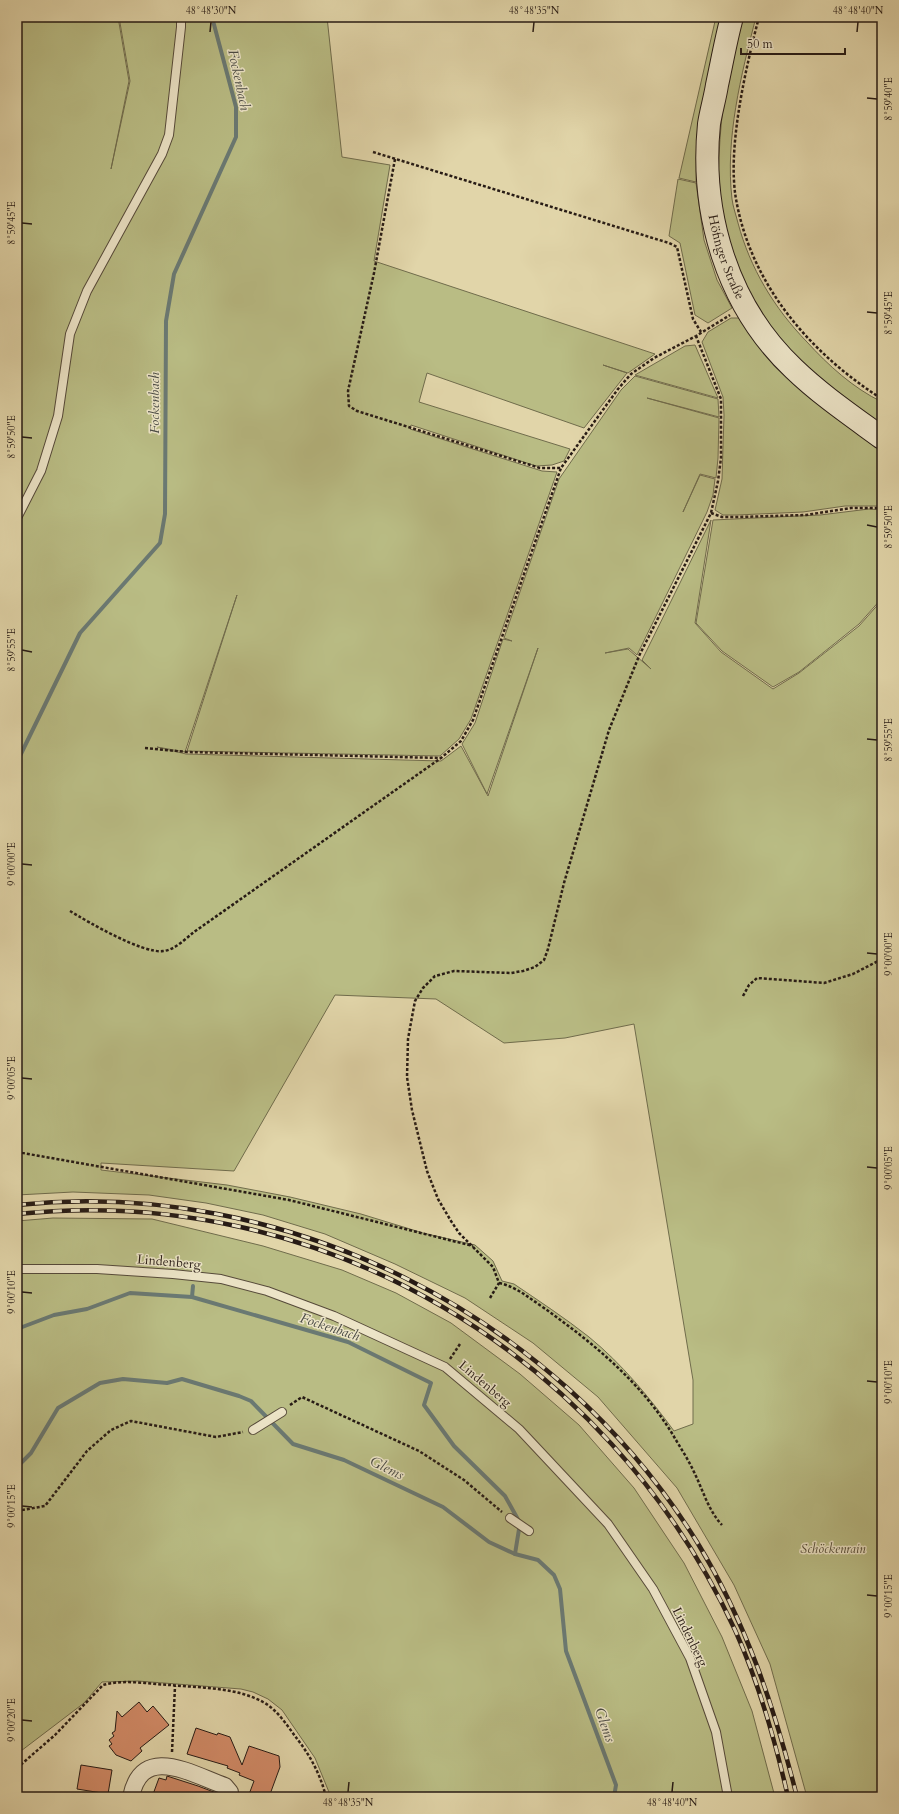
<svg xmlns="http://www.w3.org/2000/svg" width="899" height="1814" font-family="Cardo,serif">
	<style>
		.green { fill: #b9bc84; stroke: #706c4c; fill-rule: evenodd }
		.lines { fill: none; stroke-linecap: round; stroke-linejoin: round }
		.stream { stroke: #6a7973; stroke-width: 4 }
		.building { fill: #d18a67; stroke: #271b15 }
		.lane-casing { stroke: #564a3a; stroke-width: 10 }
		.street-casing { stroke: #564a3a; stroke-width: 18 }
		.secondary-casing { stroke: #271b15; stroke-width: 24 }
		.path { stroke: #271b15; stroke-width: 2.5; stroke-dasharray: 3 2; stroke-linecap: butt }
		.lane { stroke: #ece4c7; stroke-width: 8 }
		.street { stroke: #ece4c7; stroke-width: 16 }
		.secondary { stroke: #ece4c7; stroke-width: 22 }
		.rail-casing { stroke: #271b15; stroke-width: 4.5 }
		.rail { stroke: #ece4c7; stroke-width: 3; stroke-dasharray: 9; stroke-linecap: butt }
		.ticks { fill: none; stroke: #271b15; stroke-width: 1.5 }
		.labels { text-anchor: middle; dominant-baseline: central; stroke-width: 3; stroke-linejoin: round; paint-order: stroke }
		.street-label { font-size: 13px; fill: #271b15; stroke: #ece4c7 }
		.park-label { font-size: 13px; font-style: italic; fill: #534b36; stroke: #ece4c7 }
		.water-label { font-size: 14px; font-style: italic; fill: #494a44; stroke: #ece4c7 }
		.neatline { fill: none; stroke: #271b15; stroke-width: 1.5 }
		.ticks-label { font-size: 10px; text-anchor: middle; fill: #271b15 }
	</style>
	<rect width="100%" height="100%" fill="#e1d5a9"/>
	<filter id="stains"><feTurbulence type="fractalNoise" baseFrequency=".005" numOctaves="4"/><feColorMatrix values="0 0 0 0 .2 0 0 0 0 .09 0 0 0 0 .02 0 0 0 .5 -.17"/></filter>
	<radialGradient id="worn" r=".72"><stop offset=".6" stop-color="#630" stop-opacity="0"/><stop offset="1" stop-color="#630" stop-opacity=".3"/></radialGradient>
	<!-- green -->
	<g class="green">
		<path d="M17,17H118L129,81L111,169L130,81L119,17H327L342,157L390,165L374,261L655,354L628,373L603,365L627,373L584,428L427,373L419,402L570,449L564,461L552,465L536,466L411,425L410,429L542,471L557,472L471,719L459,739L440,756L187,751L237,595L185,752L157,747L186,754L441,761L461,746L488,796L538,648L487,794L462,744L475,723L503,639L512,641L504,638L559,479L621,390L635,376L718,399L719,417L647,398L719,418L718,458L716,478L700,474L683,512L700,475L715,479L713,495L707,512L637,655L629,648L605,653L628,649L651,669L642,660L711,520L695,623L721,652L773,689L799,673L859,626L882,600V1797H807L770,1664L734,1585L677,1488L598,1397L533,1343L465,1298L395,1264L325,1234L263,1215L206,1203L149,1195L73,1192L17,1195ZM335,995L436,999L504,1043L565,1038L634,1024L693,1380V1424L674,1431C649,1397 622,1364 589,1337C565,1318 539,1301 514,1284L502,1281L493,1261L475,1245L423,1233L361,1214L290,1197L227,1185L101,1170V1163L234,1171Z"/>
		<path d="M716,17H723L697,135L696,182L679,178Z"/>
		<path d="M740,17H756C741,75 725,139 732,199C733,207 736,215 738,223C750,268 774,308 807,342C828,365 853,388 882,402V425C849,401 815,378 788,349C749,305 723,246 718,187C717,178 719,167 719,157C721,110 728,63 740,17Z"/>
		<path d="M678,179L696,183L704,240L717,280L732,308L708,323L695,315L680,243L669,236Z"/>
		<path d="M731,318H742L882,449V506H845L803,512L737,515H723L715,510L722,479L724,415L723,397L702,342L708,332Z"/>
		<path d="M695,345L718,398L635,375L685,346Z"/>
		<path d="M869,509L882,510V598L859,624L799,672L773,687L722,651L696,623L713,520L820,515Z"/>
		<path d="M53,1218L152,1219L263,1246L342,1270L396,1293L451,1323L520,1374L579,1425L634,1488L684,1563L722,1637L752,1711L775,1797H331L315,1758L282,1710L268,1699L253,1692L241,1689L138,1681L102,1682L84,1703L17,1754V1221Z"/>
	</g>
	<g class="lines">
		<!-- stream -->
		<g class="stream">
			<path d="M17,762L80,633L160,543L165,514L166,321L174,274L236,137V107L212,17"/>
			<path d="M192,1297L193,1286"/>
			<path d="M17,1329L54,1315L87,1309L130,1293L192,1297L348,1342L431,1383L424,1405L454,1446L505,1496L520,1523L515,1554"/>
			<path d="M17,1467L31,1453L58,1408L100,1383L123,1379L167,1383L182,1379L239,1396L251,1401L293,1444L344,1460L443,1507L489,1542L515,1554L538,1560L554,1575L560,1589L566,1651L616,1785L614,1797"/>
		</g>
	</g>
	<!-- building -->
	<g class="building">
		<path d="M139,1702L147,1712L153,1706L169,1725L140,1748L142,1751L131,1761L116,1755L109,1746L112,1744L109,1740L114,1736L112,1733L115,1731L117,1711L122,1717Z"/>
		<path d="M196,1728L217,1735L218,1733L230,1737L242,1765L249,1746L279,1756L280,1767L269,1797H248L254,1781L239,1775L240,1773L227,1768L228,1766L187,1754Z"/>
		<path d="M81,1765L112,1770L108,1794L77,1789Z"/>
		<path d="M167,1776L198,1786L219,1794L220,1797H152L159,1778L166,1780Z"/>
	</g>
	<g class="lines">
		<!-- lane casing -->
		<g class="lane-casing">
			<g id="lane">
				<path d="M17,518L41,471L58,416L70,334L87,291L162,154L169,135L181,27V17"/>
				<path d="M17,1269H97L173,1274L221,1279L267,1291L334,1316L445,1367L519,1429L608,1524L653,1589L690,1658L716,1732L728,1797"/>
				<path d="M253,1430L282,1412"/>
				<path d="M510,1518L529,1531"/>
			</g>
		</g>
		<!-- street casing -->
		<g class="street-casing">
			<path id="street" d="M131,1797C142,1743 191,1774 225,1786L230,1792V1797"/>
		</g>
		<!-- secondary casing -->
		<g class="secondary-casing">
			<g id="secondary">
				<path id="s1" d="M732,17C726,39 722,62 717,85C715,98 711,111 709,124C700,213 727,306 794,369C821,395 852,416 882,438"/>
			</g>
		</g>
		<!-- path -->
		<g class="path">
			<path d="M759,17C746,67 727,148 736,199C751,285 810,353 882,399"/>
			<path d="M373,152L669,243L677,247L693,319L701,332"/>
			<path d="M395,159L374,273L348,391L349,406L357,411L540,468H561L618,389L631,374L654,358L696,336L730,315"/>
			<path d="M711,513L722,517H738L806,515L851,508H882"/>
			<path d="M145,748L187,752L441,758"/>
			<path d="M70,911C88,922 143,954 163,951C175,950 185,939 194,932L441,758L461,741L473,720L561,468"/>
			<path d="M743,996L749,985L757,978L824,983L853,974L882,959"/>
			<path d="M17,1152L289,1200L473,1246"/>
			<path d="M499,1283C517,1287 529,1298 544,1308C593,1343 641,1382 673,1435C680,1447 688,1459 694,1472C703,1490 708,1510 722,1525"/>
			<path d="M490,1298L499,1283L493,1267L459,1233L451,1221L438,1199L427,1171L412,1110L407,1077L408,1039L412,1017L415,1001L423,988L435,976L454,971L511,973L523,971L535,967L544,960L548,949L564,883L609,730L639,656L711,513L718,481L721,458V399L696,336"/>
			<path d="M450,1359L460,1344"/>
			<path d="M290,1405L302,1397L419,1451L464,1480L502,1512"/>
			<path d="M17,1511L45,1506L87,1451L111,1430L131,1421L216,1437L243,1432"/>
			<path d="M172,1752L175,1686"/>
			<path d="M17,1768L55,1735L103,1685C124,1679 148,1684 170,1685C201,1688 235,1687 263,1702C278,1710 288,1727 298,1740C311,1757 321,1776 326,1797"/>
		</g>
		<!-- lane -->
		<use href="#lane" class="lane"/>
		<!-- street -->
		<use href="#street" class="street"/>
		<!-- secondary -->
		<use href="#secondary" class="secondary"/>
		<!-- rail casing -->
		<g class="rail-casing">
			<g id="rail">
				<path d="M17,1205C284,1177 556,1314 697,1542C746,1622 774,1706 797,1797"/>
				<path d="M17,1214C321,1182 607,1354 735,1630C759,1683 775,1740 788,1797"/>
			</g>
		</g>
		<!-- rail -->
		<use href="#rail" class="rail"/>
	</g>
	<!-- ticks -->
	<path class="ticks" d="M210,32L211,22M533,32L534,22M857,32L858,22M867,98L877,99M22,223L32,224M867,312L877,313M22,437L32,438M867,525L877,527M22,650L32,652M867,739L877,740M22,864L32,865M867,953L877,954M22,1078L32,1079M867,1167L877,1168M22,1292L32,1293M867,1381L877,1382M22,1506L32,1507M867,1595L877,1596M22,1720L32,1721M348,1792L349,1782M672,1792L673,1782"/>
	<g class="labels">
		<!-- street labels -->
		<g class="street-label">
			<text stroke="none"><textPath href="#s1" startOffset="245">Höfinger Straße</textPath></text>
			<text transform="translate(169 1262) rotate(5)">Lindenberg</text>
			<text transform="translate(485 1384) rotate(40)">Lindenberg</text>
			<text transform="translate(690 1637) rotate(64)">Lindenberg</text>
		</g>
		<!-- park labels -->
		<g class="park-label">
			<text x="833" y="1549">Schöckenrain</text>
		</g>
		<!-- water labels -->
		<g class="water-label">
			<text transform="translate(239 80) rotate(78)">Fockenbach</text>
			<text transform="translate(154 403) rotate(-90)">Fockenbach</text>
			<text transform="translate(330 1327) rotate(18)">Fockenbach</text>
			<text transform="translate(387 1468) rotate(26)">Glems</text>
			<text transform="translate(605 1725) rotate(70)">Glems</text>
		</g>
	</g>
	<!-- margin -->
	<rect width="899" height="1814" fill="none" stroke="#e1d5a9" stroke-width="44"/>
	<!-- scale -->
	<path d="M741 48v6h104v-6" fill="none" stroke="#271b15" stroke-width="2"/>
	<text x="747" y="48" font-size="12" fill="#271b15" stroke="#ece4c7" stroke-width="3" paint-order="stroke">50 m</text>
	<rect x="22" y="22" width="855" height="1770" class="neatline"/>
	<g class="ticks-label">
		<text x="211" y="14">48°48'30"N</text>
		<text x="534" y="14">48°48'35"N</text>
		<text x="858" y="14">48°48'40"N</text>
		<text transform="translate(888 99) rotate(-90)" y="4">8°59'40"E</text>
		<text transform="translate(11 223) rotate(-90)" y="4">8°59'45"E</text>
		<text transform="translate(888 313) rotate(-90)" y="4">8°59'45"E</text>
		<text transform="translate(11 437) rotate(-90)" y="4">8°59'50"E</text>
		<text transform="translate(888 527) rotate(-90)" y="4">8°59'50"E</text>
		<text transform="translate(11 650) rotate(-90)" y="4">8°59'55"E</text>
		<text transform="translate(888 740) rotate(-90)" y="4">8°59'55"E</text>
		<text transform="translate(11 864) rotate(-90)" y="4">9°00'00"E</text>
		<text transform="translate(888 954) rotate(-90)" y="4">9°00'00"E</text>
		<text transform="translate(11 1078) rotate(-90)" y="4">9°00'05"E</text>
		<text transform="translate(888 1168) rotate(-90)" y="4">9°00'05"E</text>
		<text transform="translate(11 1292) rotate(-90)" y="4">9°00'10"E</text>
		<text transform="translate(888 1382) rotate(-90)" y="4">9°00'10"E</text>
		<text transform="translate(11 1506) rotate(-90)" y="4">9°00'15"E</text>
		<text transform="translate(888 1596) rotate(-90)" y="4">9°00'15"E</text>
		<text transform="translate(11 1720) rotate(-90)" y="4">9°00'20"E</text>
		<text x="348" y="1806">48°48'35"N</text>
		<text x="672" y="1806">48°48'40"N</text>
	</g>
	<rect width="100%" height="100%" filter="url(#stains)"/>
	<rect width="100%" height="100%" fill="url(#worn)"/>
</svg>
